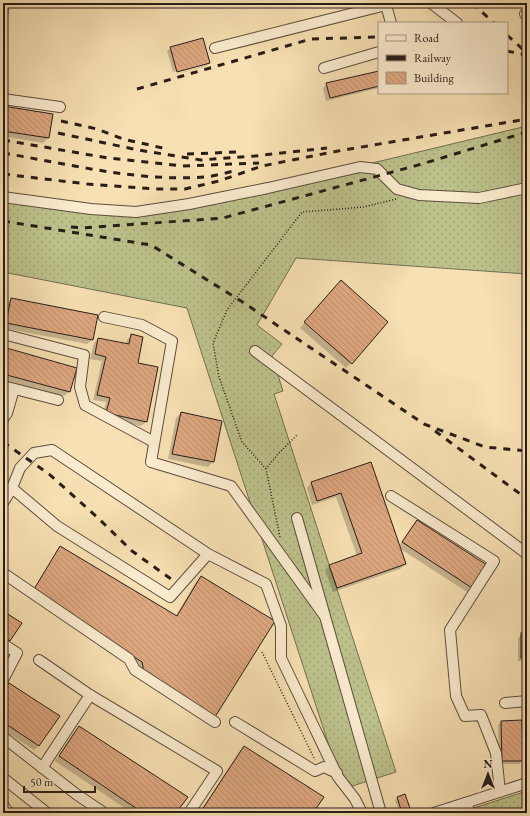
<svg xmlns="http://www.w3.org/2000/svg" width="530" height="816" font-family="'EB Garamond',serif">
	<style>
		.grass { fill: url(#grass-dots); stroke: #727052 }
		.shadow { fill: #0003 }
		.building { fill: url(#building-back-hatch); stroke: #281d18 }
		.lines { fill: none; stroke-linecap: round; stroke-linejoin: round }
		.minor-casing { stroke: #5c4e3f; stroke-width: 12 }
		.path { stroke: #281d18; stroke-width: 1.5; stroke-dasharray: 1 2; stroke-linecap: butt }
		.minor { stroke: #faebce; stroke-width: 10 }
		.rail { stroke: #281d18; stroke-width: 3; stroke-dasharray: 7 7; stroke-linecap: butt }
	</style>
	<defs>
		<pattern id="grass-dots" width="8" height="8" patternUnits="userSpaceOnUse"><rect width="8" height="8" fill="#bdc28c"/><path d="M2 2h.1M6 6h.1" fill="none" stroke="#a2a678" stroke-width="1.8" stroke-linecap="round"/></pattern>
		<pattern id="building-back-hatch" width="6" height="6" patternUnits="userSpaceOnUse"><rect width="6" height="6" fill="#dea780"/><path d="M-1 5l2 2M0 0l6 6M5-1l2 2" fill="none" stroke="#be8f6e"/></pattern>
	</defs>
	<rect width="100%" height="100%" fill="#f7e0b3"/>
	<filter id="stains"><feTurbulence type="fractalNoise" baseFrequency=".005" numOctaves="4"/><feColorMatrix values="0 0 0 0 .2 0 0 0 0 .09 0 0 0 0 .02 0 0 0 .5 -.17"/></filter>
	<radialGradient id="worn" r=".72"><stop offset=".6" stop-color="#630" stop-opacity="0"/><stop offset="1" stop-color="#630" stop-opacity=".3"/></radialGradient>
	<!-- grass -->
	<g class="grass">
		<path d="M527,126V274L296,258L257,325L282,344L272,356L283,391L274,394L396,772L343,789L187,308L3,272V199L112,216L208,203L272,187Z"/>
		<path d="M527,791V813H458Z"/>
	</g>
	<!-- shadow -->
	<g class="shadow">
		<path d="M435,3H449L443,10Z"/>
		<path d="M493,3H504L494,6Z"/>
		<path d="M171,48L209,63L206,66L174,75L206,65V63L173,72L167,51Z"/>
		<path d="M379,72V88L326,101L323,88L327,84Z"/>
		<path d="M3,107L52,115L48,138L43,143L3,136Z"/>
		<path d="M336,286L351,363L346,368L300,328Z"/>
		<path d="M11,299L92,340L87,344L3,328L7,304Z"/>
		<path d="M132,335L146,422L141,426L102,418L106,402L93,400L102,361L90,359L94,343L98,339L126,345L127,340Z"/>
		<path d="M3,348L69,392L64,396L3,380Z"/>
		<path d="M181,413L221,422L213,462L208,467L168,459L176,418Z"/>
		<path d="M370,463L399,546L412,526L417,521L471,587L467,592L399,548L405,564L400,569L333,592L325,570L330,565L357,556L336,497L312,505L307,488L311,483Z"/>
		<path d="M61,547L175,617L196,582L201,577L214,716L29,596L56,552Z"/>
		<path d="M3,612L20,624L9,641L5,646L3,645Z"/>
		<path d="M522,634H527V661H518V638Z"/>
		<path d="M9,684L39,745L34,750L3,730V691Z"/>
		<path d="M501,722L522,760L519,764H499L498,725Z"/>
		<path d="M79,727L175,813H132L55,761L74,732Z"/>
		<path d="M244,747L312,813H199L239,752Z"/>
		<path d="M405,795L410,811L409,813H400L395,800Z"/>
	</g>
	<!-- building -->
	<g class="building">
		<path d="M203,38L210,63L177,72L170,47Z"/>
		<path d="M379,71V86L330,98L326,83Z"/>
		<path d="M3,106L53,114L49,138L3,131Z"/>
		<path d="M341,280L388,322L352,364L304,322Z"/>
		<path d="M11,298L98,315L93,340L6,323Z"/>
		<path d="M131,334L143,337L138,363L158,367L147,422L106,413L110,398L97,395L106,357L95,354L98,338L129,344Z"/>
		<path d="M3,347L77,368L70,392L3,374Z"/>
		<path d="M181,412L222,421L214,462L172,454Z"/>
		<path d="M371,462L406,564L337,588L329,565L362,553L341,493L317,501L311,482Z"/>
		<path d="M417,520L487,565L472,588L402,542Z"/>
		<path d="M60,546L177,616L201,576L275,621L215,717L144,672L142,662L33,591Z"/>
		<path d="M3,611L22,623L10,641L3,637Z"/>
		<rect x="521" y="633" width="6" height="25"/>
		<path d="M9,683L60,716L39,746L3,722V692Z"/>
		<path d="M522,720L523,761H502L501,721Z"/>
		<path d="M79,726L188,797L176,813H143L59,756Z"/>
		<path d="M244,746L324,797L313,813H200Z"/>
		<path d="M405,794L411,811L402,813L397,797Z"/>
	</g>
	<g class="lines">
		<!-- minor casing -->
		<g class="minor-casing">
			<g id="minor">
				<path d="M431,3L457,23"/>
				<path d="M386,5L391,23"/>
				<path d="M525,14H527"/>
				<path d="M215,48L386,5L385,3"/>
				<path d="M324,68L379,52"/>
				<path d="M3,99L60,107"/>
				<path d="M3,197L91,209L136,212L189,204L268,188L360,167L377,169L397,189L419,195L479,198L527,188"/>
				<path d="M104,317L142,325L172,341L151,462L231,486L324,615"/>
				<path d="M3,334L84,355L80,387L85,405L154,442"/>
				<path d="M255,351L527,554"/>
				<path d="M3,386L58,400"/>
				<path d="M3,419L7,413L14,389"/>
				<path d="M391,496L494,561L450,630L456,696L465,716L481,715L496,753L500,792"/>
				<path d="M3,503L12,488"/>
				<path d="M297,518L381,813"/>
				<path d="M208,554L170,597L57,526L12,488L20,468L34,453L52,450L208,554L266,584L281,626V658L338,777L355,799L362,813"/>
				<path d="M3,573L129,659L135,670L215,722"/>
				<path d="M3,644L17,653L3,680"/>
				<path d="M39,660L90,695L217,771L189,813"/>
				<path d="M505,703L527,701"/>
				<path d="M235,722L315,771L324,767L337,773"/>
				<path d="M3,737L76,794L104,813"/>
				<path d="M42,768L90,695"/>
				<path d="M3,778L47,813"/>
				<path d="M466,803L470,813"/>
				<path d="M3,805L9,813"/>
				<path d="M434,813L527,783"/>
			</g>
		</g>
		<!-- path -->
		<g class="path">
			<path d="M5,28L10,3"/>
			<path d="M266,469L242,442L219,377L213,343L227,310L302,212L364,207L396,199"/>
			<path d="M280,537L266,469L278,454L297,435"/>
			<path d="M262,652L315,760"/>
		</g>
		<!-- minor -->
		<use href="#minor" class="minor"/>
		<!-- rail -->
		<g class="rail">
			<path d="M472,3L494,23"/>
			<path d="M507,35L527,53"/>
			<path d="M507,51L527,55"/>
			<path d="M137,89L311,39L379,37"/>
			<path d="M61,121L97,129L123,139L167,149"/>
			<path d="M58,133L138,150L201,160L255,156L327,148"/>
			<path d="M3,140L108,158L183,166L259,163"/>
			<path d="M3,153C69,164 138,182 205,177C215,176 225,173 234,171"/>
			<path d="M187,154L237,152"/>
			<path d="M3,174L87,184L155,189H185L219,181L262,166L338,151L527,119"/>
			<path d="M3,221L151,245L241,301L424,424L485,447L527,451"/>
			<path d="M71,227L83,228L223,218L422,164L527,132"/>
			<path d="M435,431L527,499"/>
			<path d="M3,442L49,474L97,517L132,551L171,579"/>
		</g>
	</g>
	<!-- margin -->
	<rect width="530" height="816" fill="none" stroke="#f7e0b3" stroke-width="16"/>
	<rect x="4" y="4" width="522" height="808" fill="none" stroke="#281d18" stroke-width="2"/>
	<rect x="8" y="8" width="514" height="800" fill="none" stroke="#281d18"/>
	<!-- legend -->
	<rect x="378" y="22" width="130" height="72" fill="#faebce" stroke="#a69985"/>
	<rect x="386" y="35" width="20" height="6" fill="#faebce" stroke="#a69985"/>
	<text x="414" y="42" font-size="12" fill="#281d18">Road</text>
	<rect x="386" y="55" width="20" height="6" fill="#281d18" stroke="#a69985"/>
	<text x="414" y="62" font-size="12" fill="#281d18">Railway</text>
	<rect x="386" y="72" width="20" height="12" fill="url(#building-back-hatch)" stroke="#a69985"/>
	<text x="414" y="82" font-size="12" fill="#281d18">Building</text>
	<!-- north arrow -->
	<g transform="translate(488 774)" stroke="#faebce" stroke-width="3" paint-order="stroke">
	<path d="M0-3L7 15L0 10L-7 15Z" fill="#281d18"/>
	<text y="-6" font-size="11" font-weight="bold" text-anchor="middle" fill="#281d18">N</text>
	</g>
	<!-- scale -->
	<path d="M24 786v6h71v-6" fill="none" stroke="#281d18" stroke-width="2"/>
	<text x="30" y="786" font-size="12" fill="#281d18" stroke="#faebce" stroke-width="3" paint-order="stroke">50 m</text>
	<rect width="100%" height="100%" filter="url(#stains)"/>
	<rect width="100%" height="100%" fill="url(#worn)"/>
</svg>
